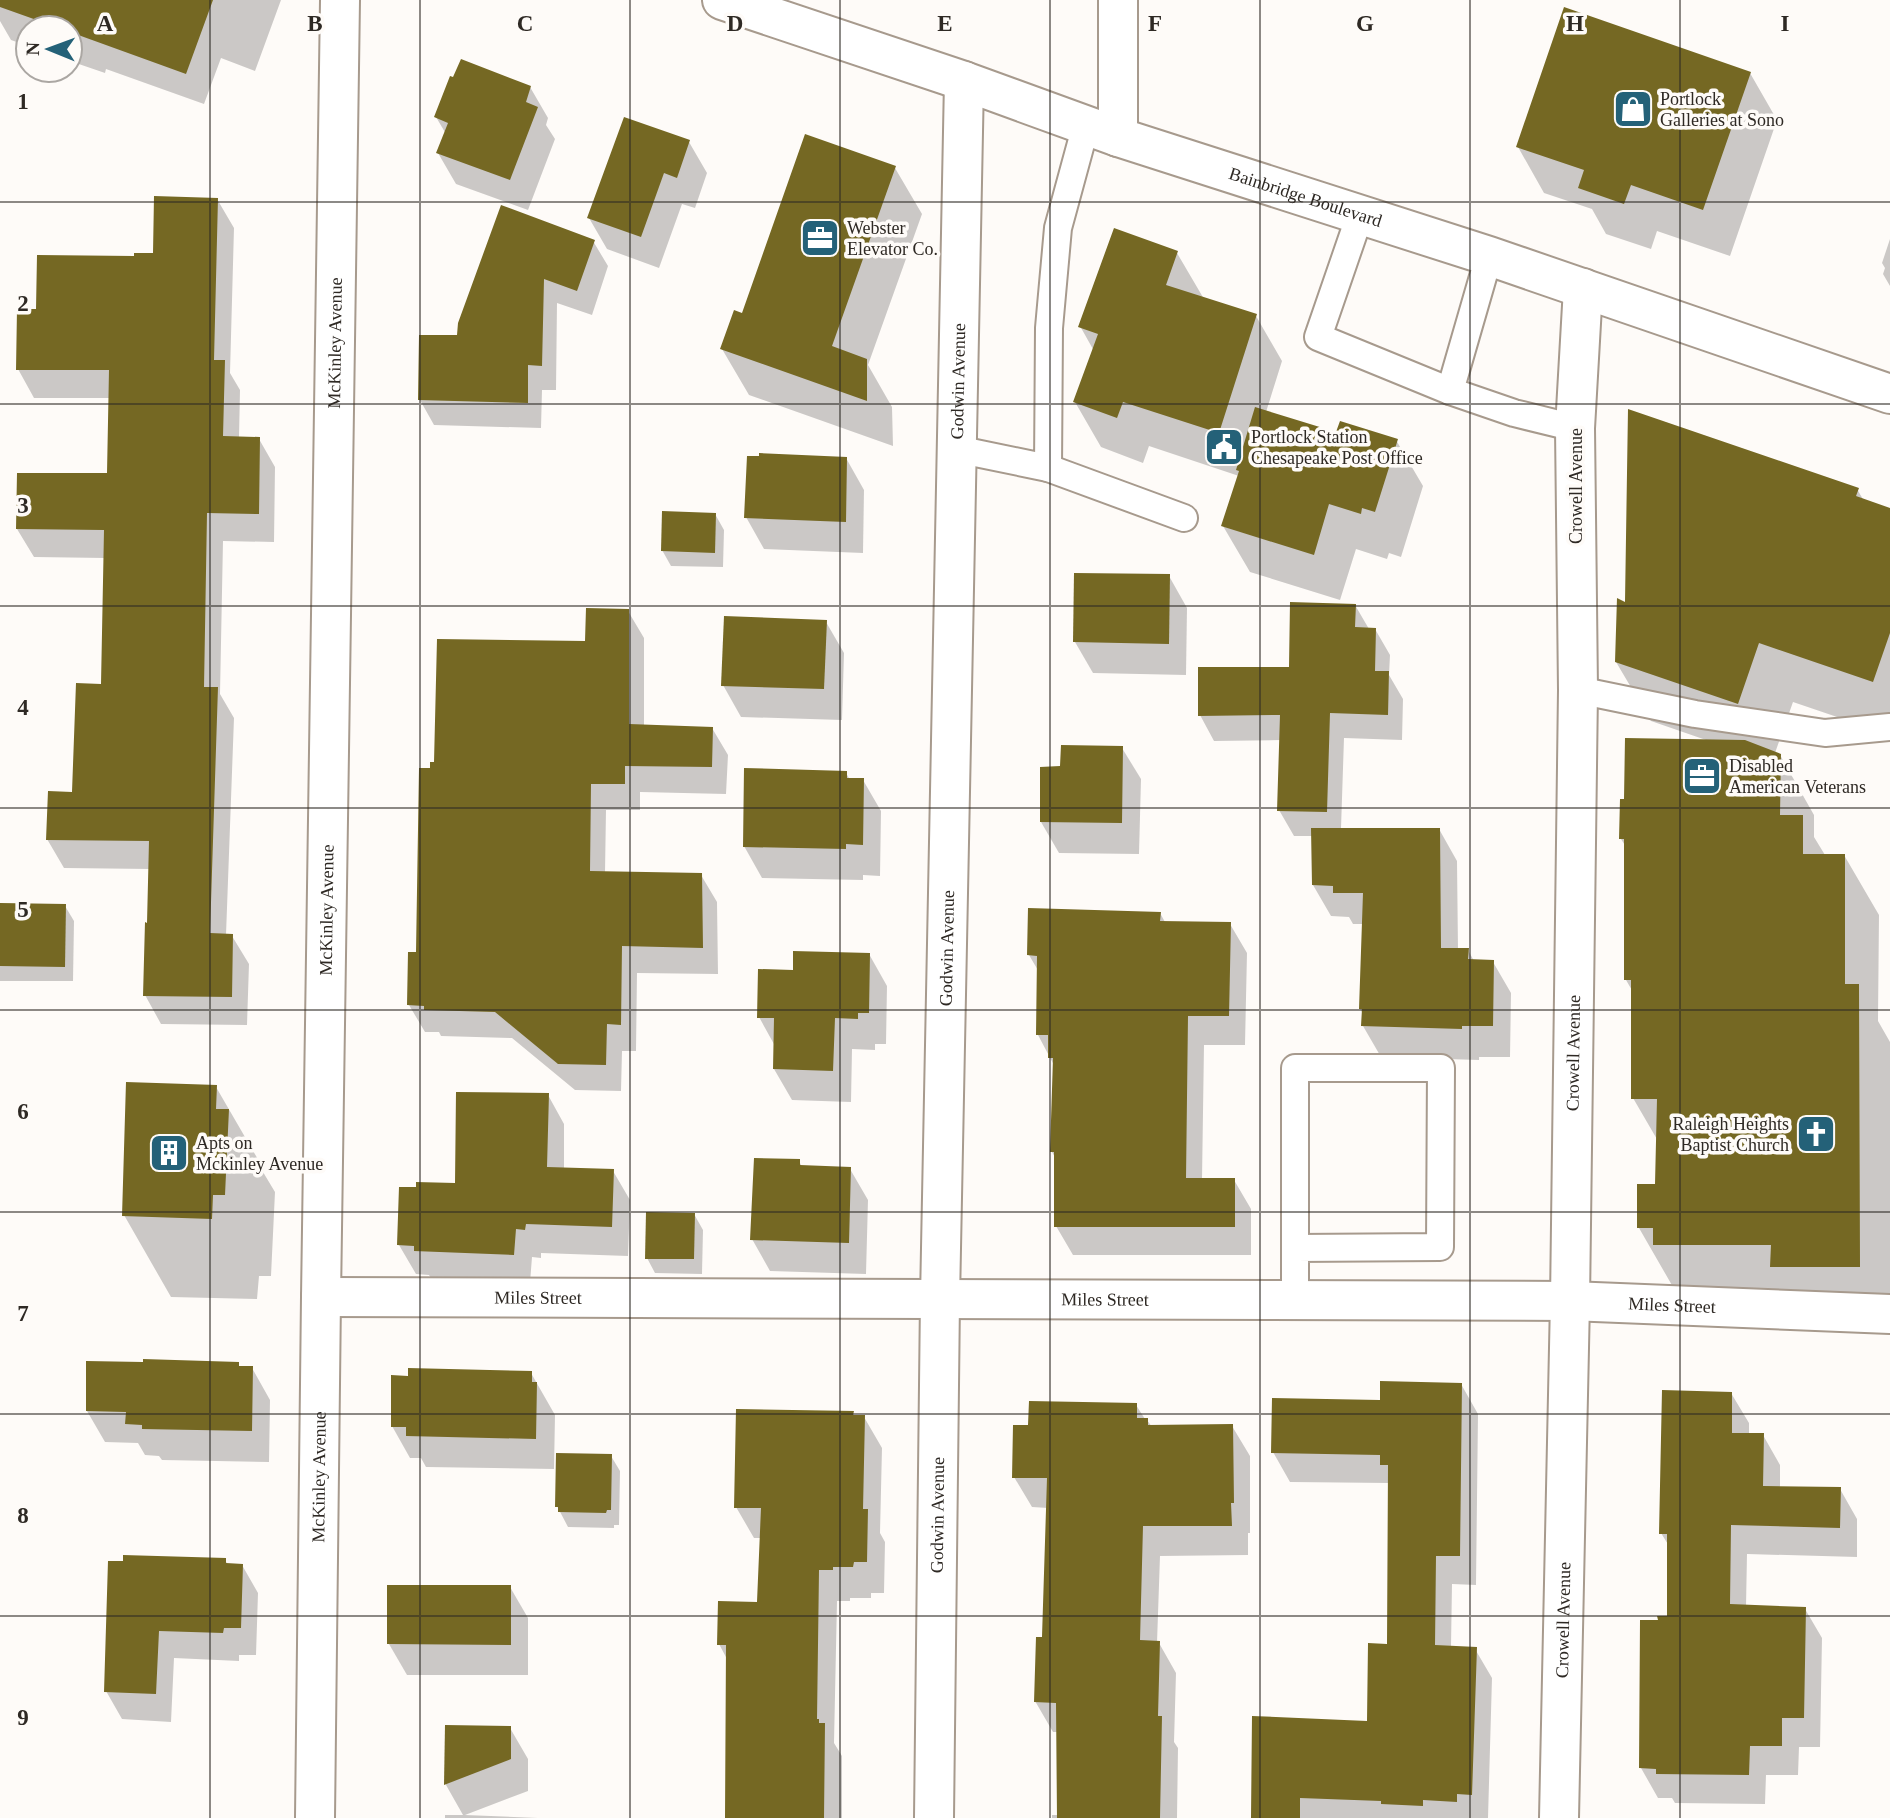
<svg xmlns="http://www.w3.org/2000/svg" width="1890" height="1818" font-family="'Times New Roman',serif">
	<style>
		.shadow { fill: #0003 }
		.building { fill: #756823 }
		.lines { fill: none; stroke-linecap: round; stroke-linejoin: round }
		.lane-casing { stroke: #a79a8d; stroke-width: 30 }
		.street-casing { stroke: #a79a8d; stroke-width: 42 }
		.primary-casing { stroke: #a79a8d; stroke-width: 42 }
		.lane { stroke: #fff; stroke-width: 26 }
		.street { stroke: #fff; stroke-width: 38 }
		.primary { stroke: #fff; stroke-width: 38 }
		.grid { fill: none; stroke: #2e2924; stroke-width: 2; stroke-opacity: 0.55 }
		.labels { text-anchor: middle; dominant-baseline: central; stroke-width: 7; stroke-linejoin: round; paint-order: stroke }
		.poi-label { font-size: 18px; fill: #2e2924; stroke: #fefbf8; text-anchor: start }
		.street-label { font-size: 18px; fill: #2e2924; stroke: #fefbf8 }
		.grid-label { font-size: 23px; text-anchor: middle; font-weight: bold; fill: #2e2924; stroke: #fefbf8; stroke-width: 7; stroke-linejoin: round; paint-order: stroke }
	</style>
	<rect width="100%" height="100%" fill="#fefbf8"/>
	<!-- shadow -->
	<g class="shadow">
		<path d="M0,0H281L255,71L221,58L204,104L106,69L105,73L70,61V28H28V46L11,40L0,21Z"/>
		<path d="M1750,73L1777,120L1730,256L1657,231L1651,249L1606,234L1592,209L1544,193L1518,147Z"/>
		<path d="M530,87L548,118L546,125L555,139L528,210L456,184L438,153L446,134L436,117Z"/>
		<path d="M689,142L707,173L695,208L682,204L659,268L607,249L589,218Z"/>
		<path d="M895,168L922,214L868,365L892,407L893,446L749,395L722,349L743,315Z"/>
		<path d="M217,199L234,228L230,373L240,390L239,438L259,439L275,467L274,542L223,541L220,694L234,718L226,935L232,936L249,964L247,1025L161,1024L145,995L150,869L64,868L47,839L74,794L103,686L105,558L34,557L17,529L109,475L110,398H34L18,369L38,311L135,258L154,255Z"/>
		<path d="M1890,239V286L1883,274L1885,268L1882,263Z"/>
		<path d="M593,241L608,266L592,315L557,303L556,390H542L541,428L434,425L420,400L459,337Z"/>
		<path d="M1177,253L1204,299L1256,316L1282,361L1266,412L1337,434L1396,440L1423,486L1401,557L1389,553L1387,559L1356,549L1340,600L1250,572L1223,526L1239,476L1149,446L1143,463L1101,447L1075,402L1094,351L1080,326Z"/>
		<path d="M846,458L864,490L863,553L764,549L746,517Z"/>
		<path d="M1857,489L1864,501L1890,510V735L1793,702L1775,753L1780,755L1814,815V837L1825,855H1844L1879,915L1878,1021L1890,1042V1326L1673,1287L1639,1228L1657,1186L1658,1141L1633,1098V992L1626,980V847L1621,839L1706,740L1651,721L1616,662L1627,604Z"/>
		<path d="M715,514L724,530L723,567L671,566L662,550Z"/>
		<path d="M1169,576L1187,608L1186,675L1093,673L1075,642Z"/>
		<path d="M1355,605L1369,629H1375L1390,655L1389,675L1403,699L1402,740L1344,738L1341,829H1439L1457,861L1458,950H1468L1474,961L1493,962L1511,993L1510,1057H1479V1060L1381,1057L1363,1026L1364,1015L1360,1009L1363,924H1353L1349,917L1331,916L1313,885V836H1294L1279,810L1281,740L1214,741L1200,715L1291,669Z"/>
		<path d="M628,611L644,638V726L712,728L728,755L726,794L640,792V810H606L605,873L701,875L717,902L718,974L637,973L636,1051H622L621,1091L575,1090L512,1038L441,1036L439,1032H425L409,1005L418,954L432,770L436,764Z"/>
		<path d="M826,622L844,653L842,720L741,717L723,685Z"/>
		<path d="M1122,748L1141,779L1139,854L1059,853L1041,822L1062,768Z"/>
		<path d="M846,773L850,780H863L881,811L880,876L863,875V880L762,878L744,846Z"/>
		<path d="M0,905L65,906L74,921L73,981H0Z"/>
		<path d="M1160,913L1165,922L1230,924L1247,953L1245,1045H1204L1202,1180H1234L1251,1209V1255H1073L1056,1226V1159L1052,1152L1055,1067L1038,1035L1039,972L1029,955Z"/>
		<path d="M869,954L887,986L886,1044H875V1050L852,1049L851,1102L792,1100L774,1069L775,1046L759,1017L794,972Z"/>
		<path d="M216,1087L263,1168V1172L275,1192L271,1276H259L257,1299L171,1297L124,1215Z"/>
		<path d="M548,1095L564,1124V1169L613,1171L630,1200L628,1256L541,1253V1258L532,1257L530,1283L432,1280L429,1275L416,1274L399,1245Z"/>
		<path d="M799,1161L802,1167L850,1169L868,1200L866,1274L770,1271L752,1239Z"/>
		<path d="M694,1214L703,1230L702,1274L655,1273L647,1258Z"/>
		<path d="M240,1368H252L270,1400L269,1462L162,1460L159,1456L145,1455L138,1443L105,1442L87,1411Z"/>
		<path d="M531,1373L555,1415L554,1469L426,1467L421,1458H410L392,1426Z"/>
		<path d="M1461,1384L1478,1414L1476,1585L1452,1584L1451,1647L1475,1649L1492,1678L1488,1818H1252L1368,1723L1389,1646V1483L1290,1482L1273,1452L1382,1402Z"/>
		<path d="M1731,1393L1749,1423V1435H1763L1780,1465V1488L1840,1489L1857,1519V1557L1747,1554L1746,1607L1805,1609L1822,1638L1820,1747H1799L1798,1775H1766L1765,1804L1675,1803L1672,1798H1658L1641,1768L1660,1622L1669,1618V1546L1661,1533Z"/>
		<path d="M1136,1405L1145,1419L1147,1420L1152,1427L1232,1426L1250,1456V1533H1248V1555L1160,1556L1157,1643H1159L1176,1673L1174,1742L1178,1748L1177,1818H1052V1815H1059L1058,1732H1053L1035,1701L1044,1639L1048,1508L1032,1507L1014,1477L1030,1427Z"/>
		<path d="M853,1413L855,1417H864L882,1448L880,1533L885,1542L884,1593H871V1598H850V1601H837L834,1743L842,1756V1818H726L727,1659L719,1644L759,1603L761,1538H754L736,1507Z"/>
		<path d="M611,1456L620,1471L619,1525H614V1528L568,1527L557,1506Z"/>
		<path d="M225,1560L228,1565H242L258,1593L256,1655H239V1661L174,1658L171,1722L122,1719L106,1691L125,1563Z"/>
		<path d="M510,1587L528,1618V1675H407L389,1644Z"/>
		<path d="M447,1727L510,1728L528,1759V1791L465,1815L538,1818H445V1815H463L446,1785Z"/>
	</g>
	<!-- building -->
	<g class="building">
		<path d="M0,0H213L186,74L70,32V28H59L0,7Z"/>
		<path d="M1564,7L1751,72L1703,210L1631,185L1624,204L1578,188L1584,170L1516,147Z"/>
		<path d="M461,59L531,86L526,102L538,107L510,180L436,153L448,123L434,117L450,76L453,77Z"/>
		<path d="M624,117L690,140L677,178L664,173L641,237L587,218Z"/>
		<path d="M805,134L896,166L832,346L867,359V401L720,349L734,310L742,313Z"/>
		<path d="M154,196L218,198L214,360H225L223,436L260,437L259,514L207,513L204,687H218L210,933L233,934L232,997L143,996L145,922L147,923L149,841L46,840L48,791L72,792L76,683L101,684L104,530L16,529L17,473H107L109,370H16L17,309H36L37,255L134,256V253H153Z"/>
		<path d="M501,205L595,240L577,291L544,279L542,366L528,365V403L418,400L419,335H457L458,323Z"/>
		<path d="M1114,228L1178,251L1166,285L1257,314L1219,433L1123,402L1117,418L1073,402L1098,334L1078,327Z"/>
		<path d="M1255,407L1336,432L1340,421L1398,439L1375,512L1362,508L1361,514L1329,504L1314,555L1221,526L1239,471L1236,470Z"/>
		<path d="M1628,409L1859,488L1856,496L1890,508V633L1873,682L1759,643L1738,704L1615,662L1617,598L1625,602Z"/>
		<path d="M759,453L847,457L846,522L744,518L747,456H759Z"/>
		<path d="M662,511L716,513L715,553L661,551Z"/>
		<path d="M1074,573L1170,574L1169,644L1073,642Z"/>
		<path d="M1290,602L1356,604L1355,627L1376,628L1375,671H1389L1388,715L1330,713L1327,812L1277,811L1280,715L1198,716V667H1289Z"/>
		<path d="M586,608L629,609V724L713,727L712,767L625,766V784H591L590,871L702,873L703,948L622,946L621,1025L607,1024L606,1065L558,1064L495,1012L424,1010V1006L407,1005L408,952H416L419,768H430V762H434L437,639L585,641Z"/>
		<path d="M724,616L827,620L824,689L721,686Z"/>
		<path d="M1625,738L1745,740L1781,754L1780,815H1803V854H1845V984H1859L1860,1267H1770L1771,1245H1653V1228H1637V1184H1655L1657,1099H1631V980H1624V839H1619L1620,799H1624Z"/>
		<path d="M1061,745L1123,746L1122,823L1040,822V767L1060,766Z"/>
		<path d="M744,768L847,771V778H864L863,845L846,844V849L743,847Z"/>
		<path d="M1311,828H1440L1441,948H1469L1468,959L1494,960L1493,1026H1462V1029L1361,1026L1362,1009H1359L1363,893H1333V886L1312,885Z"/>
		<path d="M0,903L66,904L65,967L0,966Z"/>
		<path d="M1028,908L1161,912L1160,921L1231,922L1229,1016H1188L1186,1178H1235V1227H1054V1152H1050L1053,1058H1048V1035H1036L1037,956L1027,955Z"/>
		<path d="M793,951L870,953L869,1013H858V1019L835,1018L833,1071L773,1069L774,1018H757L758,969L793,970Z"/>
		<path d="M126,1082L217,1085L216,1109H229L225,1195H213L212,1219L122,1216Z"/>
		<path d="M456,1092L549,1093L547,1167L614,1169L612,1227L526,1224L525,1230L516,1229L514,1255L414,1251V1246L397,1245L399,1187H416V1182L455,1183Z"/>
		<path d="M754,1158L800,1159V1165L851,1167L849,1243L750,1240Z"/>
		<path d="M646,1212L695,1213L694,1259H645Z"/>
		<path d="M143,1359L239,1362V1366H253L252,1431L142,1429V1425L125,1424L126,1412L86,1411V1361L143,1362Z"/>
		<path d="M408,1368L532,1371V1382H537L536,1439L406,1436V1427H391V1375L408,1376Z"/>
		<path d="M1380,1381L1462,1383L1460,1556H1436L1435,1645L1477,1647L1472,1795L1457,1794V1802L1423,1800V1806L1381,1804V1801L1300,1798V1818H1251L1252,1716L1367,1721L1368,1643L1387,1644L1388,1465H1380V1455L1271,1453L1272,1398L1380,1400Z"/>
		<path d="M1662,1390L1732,1392V1433H1764L1763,1486L1841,1487L1840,1528L1731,1525L1730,1604L1806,1607L1804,1718H1782V1746H1750L1749,1775L1656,1774V1769L1639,1768L1640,1620H1658L1657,1616H1667V1534H1659Z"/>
		<path d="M1029,1401L1137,1403V1418H1148V1425L1233,1424L1234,1503H1231L1232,1526H1143L1140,1640L1160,1641L1158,1716H1162L1160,1818H1057L1056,1703L1034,1702L1036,1637H1042L1047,1478H1012L1013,1425H1028Z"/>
		<path d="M736,1409L854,1411L853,1415H865L863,1509H868L867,1562H854L853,1567H833V1570H819L817,1719H819V1723H825L824,1818H725L726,1645H717L718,1601L757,1602L761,1508H734Z"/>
		<path d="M556,1453L612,1454L611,1510H607L606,1513L558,1512V1507H555Z"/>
		<path d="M123,1555L226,1558V1563L243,1564L241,1628H224L223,1633L159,1631L156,1694L104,1692L108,1561H123Z"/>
		<path d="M387,1585H511V1645L387,1644Z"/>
		<path d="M445,1725L511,1726V1759L444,1785Z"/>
	</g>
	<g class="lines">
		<!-- lane casing -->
		<g class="lane-casing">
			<g id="lane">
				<path d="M1360,215L1318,337L1450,391L1514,413L1575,428"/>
				<path d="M1450,391L1489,256"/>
				<path d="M956,449L1048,468L1049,328L1058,228L1086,125"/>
				<path d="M1048,468L1184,518"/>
				<path d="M1578,690L1695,714L1825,733L1890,727"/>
				<path d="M1295,1300V1068H1441L1440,1247L1296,1248"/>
			</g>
		</g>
		<!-- street casing -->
		<g class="street-casing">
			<g id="street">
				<path d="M1118,0V137"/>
				<path id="s1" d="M321,1297L1570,1301L1890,1314"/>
				<path id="s2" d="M315,1818L321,1297L340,0"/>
				<path id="s3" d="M934,1818L940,1299L964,81"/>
				<path id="s4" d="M1559,1818L1570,1301L1578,690L1575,428L1583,288"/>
			</g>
		</g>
		<!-- primary casing -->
		<g class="primary-casing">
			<g id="primary">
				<path id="s5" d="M722,0L964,81L1118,137L1489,256L1890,394"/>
			</g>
		</g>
		<!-- lane -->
		<use href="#lane" class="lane"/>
		<!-- street -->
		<use href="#street" class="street"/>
		<!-- primary -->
		<use href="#primary" class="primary"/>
	</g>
	<!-- grid -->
	<path class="grid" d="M210,0V1818M420,0V1818M630,0V1818M840,0V1818M1050,0V1818M1260,0V1818M1470,0V1818M1680,0V1818M0,202H1890M0,404H1890M0,606H1890M0,808H1890M0,1010H1890M0,1212H1890M0,1414H1890M0,1616H1890"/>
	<!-- icons -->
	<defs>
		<g id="shop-square" transform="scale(2.0125)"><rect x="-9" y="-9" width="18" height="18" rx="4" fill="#246178" stroke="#fefbf8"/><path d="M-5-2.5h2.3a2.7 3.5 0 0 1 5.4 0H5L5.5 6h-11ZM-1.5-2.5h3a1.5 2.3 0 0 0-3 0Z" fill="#fff"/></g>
		<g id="office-square" transform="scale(2.0125)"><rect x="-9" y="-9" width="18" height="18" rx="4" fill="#246178" stroke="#fefbf8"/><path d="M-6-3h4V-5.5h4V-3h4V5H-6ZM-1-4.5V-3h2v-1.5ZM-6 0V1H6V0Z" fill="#fff"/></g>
		<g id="civic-square" transform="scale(2.0125)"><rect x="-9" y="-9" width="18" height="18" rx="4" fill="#246178" stroke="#fefbf8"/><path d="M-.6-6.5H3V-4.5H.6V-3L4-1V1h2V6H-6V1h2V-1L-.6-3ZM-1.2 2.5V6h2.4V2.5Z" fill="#fff"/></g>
		<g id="church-square" transform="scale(2.0125)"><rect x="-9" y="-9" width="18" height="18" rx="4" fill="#246178" stroke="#fefbf8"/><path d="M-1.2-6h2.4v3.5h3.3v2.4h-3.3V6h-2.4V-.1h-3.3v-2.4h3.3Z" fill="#fff"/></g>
		<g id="building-square" transform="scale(2.0125)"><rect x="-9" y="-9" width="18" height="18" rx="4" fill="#246178" stroke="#fefbf8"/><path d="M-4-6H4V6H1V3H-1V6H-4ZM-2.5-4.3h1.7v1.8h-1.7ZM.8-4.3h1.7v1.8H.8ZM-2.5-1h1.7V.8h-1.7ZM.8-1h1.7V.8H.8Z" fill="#fff"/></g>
	</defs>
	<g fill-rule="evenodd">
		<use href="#shop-square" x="1633" y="109"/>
		<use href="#office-square" x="820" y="238"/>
		<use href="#civic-square" x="1224" y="447"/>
		<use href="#office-square" x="1702" y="776"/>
		<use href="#church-square" x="1816" y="1134"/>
		<use href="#building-square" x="169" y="1153"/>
	</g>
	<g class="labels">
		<!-- poi labels -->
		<g class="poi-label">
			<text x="1660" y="99">Portlock<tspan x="1660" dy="21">Galleries at Sono</tspan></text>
			<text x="847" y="228">Webster<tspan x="847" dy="21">Elevator Co.</tspan></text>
			<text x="1251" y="437">Portlock Station<tspan x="1251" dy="21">Chesapeake Post Office</tspan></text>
			<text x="1729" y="766">Disabled<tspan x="1729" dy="21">American Veterans</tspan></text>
			<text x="1789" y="1124" text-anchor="end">Raleigh Heights<tspan x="1789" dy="21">Baptist Church</tspan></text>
			<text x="196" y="1143">Apts on<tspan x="196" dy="21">Mckinley Avenue</tspan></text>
		</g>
		<!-- street labels -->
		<g class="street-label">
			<text stroke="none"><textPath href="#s5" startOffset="616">Bainbridge Boulevard</textPath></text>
			<text stroke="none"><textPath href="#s2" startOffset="1475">McKinley Avenue</textPath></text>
			<text stroke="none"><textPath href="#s3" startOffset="1437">Godwin Avenue</textPath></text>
			<text transform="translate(1576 486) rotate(-90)">Crowell Avenue</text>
			<text stroke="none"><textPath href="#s2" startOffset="908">McKinley Avenue</textPath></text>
			<text stroke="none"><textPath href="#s3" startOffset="870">Godwin Avenue</textPath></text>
			<text stroke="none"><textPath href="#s4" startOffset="765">Crowell Avenue</textPath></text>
			<text stroke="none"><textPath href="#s1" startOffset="217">Miles Street</textPath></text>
			<text stroke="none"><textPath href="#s1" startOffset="784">Miles Street</textPath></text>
			<text stroke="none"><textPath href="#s1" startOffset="1351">Miles Street</textPath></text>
			<text stroke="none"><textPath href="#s2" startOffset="341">McKinley Avenue</textPath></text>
			<text stroke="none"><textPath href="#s3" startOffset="303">Godwin Avenue</textPath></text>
			<text stroke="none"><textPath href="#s4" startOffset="198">Crowell Avenue</textPath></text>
		</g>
	</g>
	<g class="grid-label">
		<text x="105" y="31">A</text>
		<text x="315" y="31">B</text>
		<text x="525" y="31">C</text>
		<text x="735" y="31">D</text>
		<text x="945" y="31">E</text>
		<text x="1155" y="31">F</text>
		<text x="1365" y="31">G</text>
		<text x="1575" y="31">H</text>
		<text x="1785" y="31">I</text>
		<text x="23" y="109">1</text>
		<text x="23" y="311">2</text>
		<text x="23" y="513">3</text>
		<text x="23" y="715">4</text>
		<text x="23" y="917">5</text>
		<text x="23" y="1119">6</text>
		<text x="23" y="1321">7</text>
		<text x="23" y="1523">8</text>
		<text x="23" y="1725">9</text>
	</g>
	<!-- north arrow -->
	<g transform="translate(49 49) rotate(271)"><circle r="33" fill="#fefbf8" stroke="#aba7a3" stroke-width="2"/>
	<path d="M0-5L12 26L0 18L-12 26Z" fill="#246178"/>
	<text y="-10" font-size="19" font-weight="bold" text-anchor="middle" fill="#2e2924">N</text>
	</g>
</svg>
